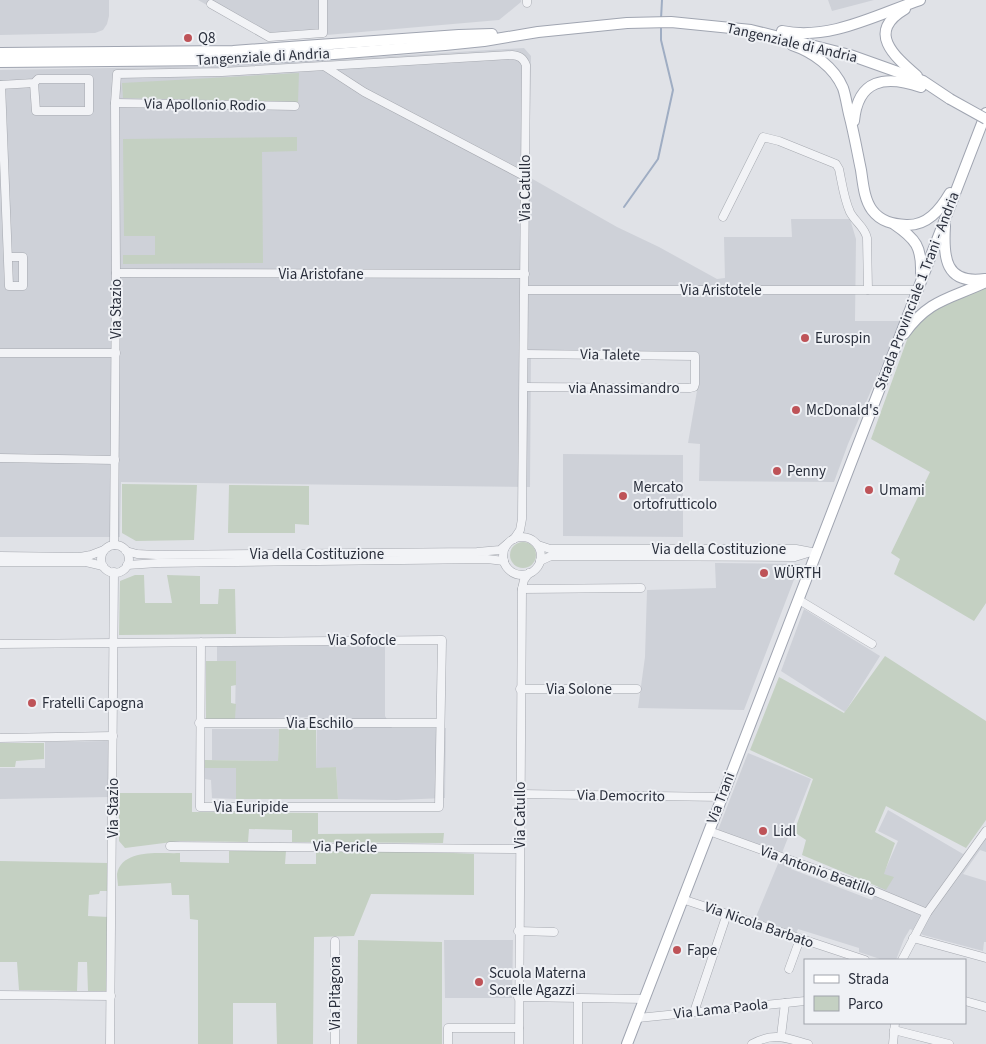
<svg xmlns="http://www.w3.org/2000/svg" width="986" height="1044" font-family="'Source Sans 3',sans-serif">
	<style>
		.built { fill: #ced1d8 }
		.green { fill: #c4d0c2 }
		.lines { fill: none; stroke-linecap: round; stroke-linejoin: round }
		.stream { stroke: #9fadc3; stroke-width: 2 }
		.minor-casing { stroke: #a6a9b0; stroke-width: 9 }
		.major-casing { stroke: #a0a5b1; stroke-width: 12 }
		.minor { stroke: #f2f3f6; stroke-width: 8 }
		.major { stroke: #fff; stroke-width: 10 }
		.major-bridge-casing { stroke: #a0a5b1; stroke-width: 12; stroke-linecap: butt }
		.major-bridge { stroke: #fff; stroke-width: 10 }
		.poi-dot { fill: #be5358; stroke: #eff1f5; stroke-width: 2 }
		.labels { text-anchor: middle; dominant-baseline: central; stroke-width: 4; stroke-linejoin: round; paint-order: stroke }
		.poi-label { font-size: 15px; fill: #2a2f3c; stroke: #eff1f5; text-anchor: start }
		.street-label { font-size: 15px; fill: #2a2f3c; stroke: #eff1f5 }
	</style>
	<rect width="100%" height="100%" fill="#e0e2e7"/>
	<!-- built -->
	<g class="built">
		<path d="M0,0H109V16L107,24L103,30L95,33L0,35Z"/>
		<path d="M198,0H521V2L499,20L269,40Z"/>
		<path d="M828,0H874L832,11Z"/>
		<path d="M524,48L531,56L529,177L617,227L659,247L717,279L725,278L724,237H792L791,219H850L856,239L855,321H901L848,444L834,482L699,481L700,444L688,443L698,385V354L531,351L530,487L121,482L120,537H0V70L223,66Z"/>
		<path d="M563,454L683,455V537L563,536Z"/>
		<path d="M715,563L800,564L744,710L638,708L645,657L647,590L716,588Z"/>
		<path d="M804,609L880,656L845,712L781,671Z"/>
		<path d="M385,645V716L392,728H446L445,798L396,800L338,799L336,767L316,769L317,717L235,719L236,661H217V646Z"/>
		<path d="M212,729H279L278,761L212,760Z"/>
		<path d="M110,741V797L0,799V768H45V742Z"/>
		<path d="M748,753L811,779L782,853L718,830Z"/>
		<path d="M236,767V799L212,798L211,780L205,779L204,768Z"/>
		<path d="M888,810L963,854L986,831V852L980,850L963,874L986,881V942H984L983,951L923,935L910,929L904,939L896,960H883L859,952V948L798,929L796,933L755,919L780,859L793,864L791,869L872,900L898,841L878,831Z"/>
		<path d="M444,940H513L512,998H445Z"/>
	</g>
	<!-- green -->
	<g class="green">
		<path d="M299,73L298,102L123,98L122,83Z"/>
		<path d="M297,137V151L262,152L263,263L123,264V255H155V236H124L123,139Z"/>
		<path d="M986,287V603L974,621L894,574L900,559L891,553L930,472L871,439L908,337L918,322L932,309Z"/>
		<path d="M122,484L197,485L194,540L136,541L122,533Z"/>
		<path d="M229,485L309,486V525L295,524V533H228Z"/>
		<circle cx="523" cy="555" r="13"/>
		<path d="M135,575H144L145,603H172L167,575L200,576V604H218L219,589H235L236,634L119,635L120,581Z"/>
		<path d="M885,656L986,721V820L966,848L886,806L875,832L895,843L884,874L894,877L886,890L802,855L806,840L794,832L813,779L750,750L779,677L844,713Z"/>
		<path d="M206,661H236V685L231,686V703L236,704L235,719H206Z"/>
		<path d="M316,728V768L336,767L338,799H236V768H204V760L278,761L279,729Z"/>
		<path d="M0,743H44V759L16,761L15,767H0Z"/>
		<path d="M119,793H192V812L318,813V834L444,833L443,843L292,842V830L249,829L248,842L180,841L125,848L119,841Z"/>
		<path d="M229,850L286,851L285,864H316V850H392L474,854V895L371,894L354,936L314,937L313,1044H277L276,1003H233V1044H198V920L190,919L189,895H172L171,883L118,886C118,883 117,878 117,874C122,848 161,854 180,853V862L229,863Z"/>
		<path d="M0,861L109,863L110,891H100L99,894L89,895L88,916L109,917L108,991H88L87,962H78L77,991L19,990L17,962H0Z"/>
		<path d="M358,940L442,942V1044H357Z"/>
	</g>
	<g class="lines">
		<!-- stream -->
		<g class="stream">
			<path d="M661,19L662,0"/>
			<path d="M624,207L658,159L673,90L661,40V26"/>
		</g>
		<!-- minor casing -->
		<g class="minor-casing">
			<g id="minor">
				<path d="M527,3V0"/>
				<path d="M211,4L269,37L323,33V0"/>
				<path d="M324,66L364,92L526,177"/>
				<path d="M0,85L34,83L38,79H89V111H36L34,83"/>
				<path d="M1,85L9,286H23V257H8"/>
				<path d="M115,103L295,106"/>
				<path d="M723,217L763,137L779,141L836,164L839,169C842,183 844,199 850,212C855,222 865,227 867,238L868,290"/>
				<path d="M116,273L525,274"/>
				<path d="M525,290H917"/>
				<path d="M0,353H116"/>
				<path d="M524,387L690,388L694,387L695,384V356L524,354"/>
				<path d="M0,458L115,460"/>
				<circle cx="522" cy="556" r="19"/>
				<path d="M114,545L116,273L115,103L117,74L222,72L512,55C520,56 523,58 526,65L522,519L520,530L514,539"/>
				<path d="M538,545L550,549H796L817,553"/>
				<circle cx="115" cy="559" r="14"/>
				<path d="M126,551L137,554L156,555L477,552L500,550L507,544"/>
				<path d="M0,556L80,557L91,555L104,550"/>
				<path d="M540,561L551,556L795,557L808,553"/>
				<path d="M0,562H86L103,566"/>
				<path d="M127,565L158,563L487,559L504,561"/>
				<path d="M522,589L641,588"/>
				<path d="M799,600L872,644"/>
				<path d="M0,644L442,640L439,807H200L201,642"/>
				<path d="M520,689H637"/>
				<path d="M199,723H440"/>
				<path d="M0,738L113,736"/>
				<path d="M520,794L722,797"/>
				<path d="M709,831L857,884L927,913"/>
				<path d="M170,846L519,849"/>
				<path d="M682,899L865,960"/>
				<path d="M518,931L554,932"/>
				<path d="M913,938L986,958"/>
				<path d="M902,960L927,913L986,831"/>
				<path d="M789,969L800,939"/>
				<path d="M0,995L111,996"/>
				<path d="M518,997L645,999"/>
				<path d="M578,998V1044"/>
				<path d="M965,1001L986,1007"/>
				<path d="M694,1012L727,914"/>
				<path d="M638,1018L805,1001"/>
				<path d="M894,1030L949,1044"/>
				<path d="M781,1036L785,1003"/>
				<path d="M110,1044L114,572"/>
				<path d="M335,1044V941"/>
				<path d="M448,1044V1028H519"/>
				<path d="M519,1044L522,589L524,580L529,573"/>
				<path d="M752,1044C773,1032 786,1038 808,1044"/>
				<path d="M893,1044L895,1023"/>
			</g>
		</g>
		<!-- major casing -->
		<g class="major-casing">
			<g id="major">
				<path d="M905,9C866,32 894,56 917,76"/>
				<path d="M782,31C829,41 876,15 920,0"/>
				<path d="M792,45C813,52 834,67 843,88C846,97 847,106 849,114C854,133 857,151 861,170C863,183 864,199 872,210C881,222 893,224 906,225C927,226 940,210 950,193"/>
				<path d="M0,53L233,51L459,35L492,34"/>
				<path d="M0,62L220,60L334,54L445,45L484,41L538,32L627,23L671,22L751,30L850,55L923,81L950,99"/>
				<path d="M854,121C858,79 885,75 921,87"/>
				<path d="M894,224C916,239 922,247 921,274"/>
				<path d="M945,226C943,257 945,285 985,279"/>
				<path d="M904,334C929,299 950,299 986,282"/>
				<path d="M627,1044L986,113"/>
			</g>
		</g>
		<!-- minor -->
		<use href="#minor" class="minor"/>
		<!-- major -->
		<use href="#major" class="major"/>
		<!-- major-bridge casing -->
		<g class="major-bridge-casing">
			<path id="major-bridge" d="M950,99L986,119"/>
		</g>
		<!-- major-bridge -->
		<use href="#major-bridge" class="major-bridge"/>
	</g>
	<!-- markers -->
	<g class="poi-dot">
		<circle cx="188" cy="38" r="5"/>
		<circle cx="805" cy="338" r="5"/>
		<circle cx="796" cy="410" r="5"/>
		<circle cx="777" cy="471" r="5"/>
		<circle cx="869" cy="490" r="5"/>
		<circle cx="623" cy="496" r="5"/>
		<circle cx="764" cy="573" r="5"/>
		<circle cx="32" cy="703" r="5"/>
		<circle cx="763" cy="831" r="5"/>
		<circle cx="677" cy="950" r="5"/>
		<circle cx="479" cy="982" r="5"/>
	</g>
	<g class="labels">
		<!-- poi labels -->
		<g class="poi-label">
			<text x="198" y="38">Q8</text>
			<text x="815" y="338">Eurospin</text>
			<text x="806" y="410">McDonald's</text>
			<text x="787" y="471">Penny</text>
			<text x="633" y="487">Mercato<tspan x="633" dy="17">ortofrutticolo</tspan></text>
			<text x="879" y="490">Umami</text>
			<text x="774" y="573">WÜRTH</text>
			<text x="42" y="703">Fratelli Capogna</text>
			<text x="773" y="831">Lidl</text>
			<text x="687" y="950">Fape</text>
			<text x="489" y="973">Scuola Materna<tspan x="489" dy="17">Sorelle Agazzi</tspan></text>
		</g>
		<!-- street labels -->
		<g class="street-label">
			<text transform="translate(792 43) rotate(13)">Tangenziale di Andria</text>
			<text transform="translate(263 57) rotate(-3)">Tangenziale di Andria</text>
			<text transform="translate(205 105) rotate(1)">Via Apollonio Rodio</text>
			<text transform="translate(525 188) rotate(-90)">Via Catullo</text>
			<text x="321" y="274">Via Aristofane</text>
			<text x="721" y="290">Via Aristotele</text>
			<text transform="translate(917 291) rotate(-69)">Strada Provinciale 1 Trani - Andria</text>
			<text transform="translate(116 309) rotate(-90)">Via Stazio</text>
			<text transform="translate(610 355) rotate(1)">Via Talete</text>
			<text x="624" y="388">via Anassimandro</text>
			<text x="719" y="549">Via della Costituzione</text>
			<text x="317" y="554">Via della Costituzione</text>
			<text x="362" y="640">Via Sofocle</text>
			<text x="579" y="689">Via Solone</text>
			<text x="320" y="723">Via Eschilo</text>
			<text transform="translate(621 796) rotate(1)">Via Democrito</text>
			<text transform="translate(721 798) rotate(-69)">Via Trani</text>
			<text x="251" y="807">Via Euripide</text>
			<text transform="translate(113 808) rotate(-90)">Via Stazio</text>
			<text transform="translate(520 815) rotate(-90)">Via Catullo</text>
			<text transform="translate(345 847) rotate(1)">Via Pericle</text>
			<text transform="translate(818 871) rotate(20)">Via Antonio Beatillo</text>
			<text transform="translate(759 925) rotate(19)">Via Nicola Barbato</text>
			<text transform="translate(335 993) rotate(-90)">Via Pitagora</text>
			<text transform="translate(721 1009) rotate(-6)">Via Lama Paola</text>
		</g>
	</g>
	<!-- legend -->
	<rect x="804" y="959" width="162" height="65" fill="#eff1f5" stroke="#a0a3ab"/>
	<rect x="814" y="975" width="25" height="8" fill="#ffffff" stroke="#a0a3ab"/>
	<text x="848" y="984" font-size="15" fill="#2a2f3c">Strada</text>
	<rect x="814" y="996" width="25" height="15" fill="#c4d0c2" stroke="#a0a3ab"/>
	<text x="848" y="1009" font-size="15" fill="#2a2f3c">Parco</text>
</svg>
